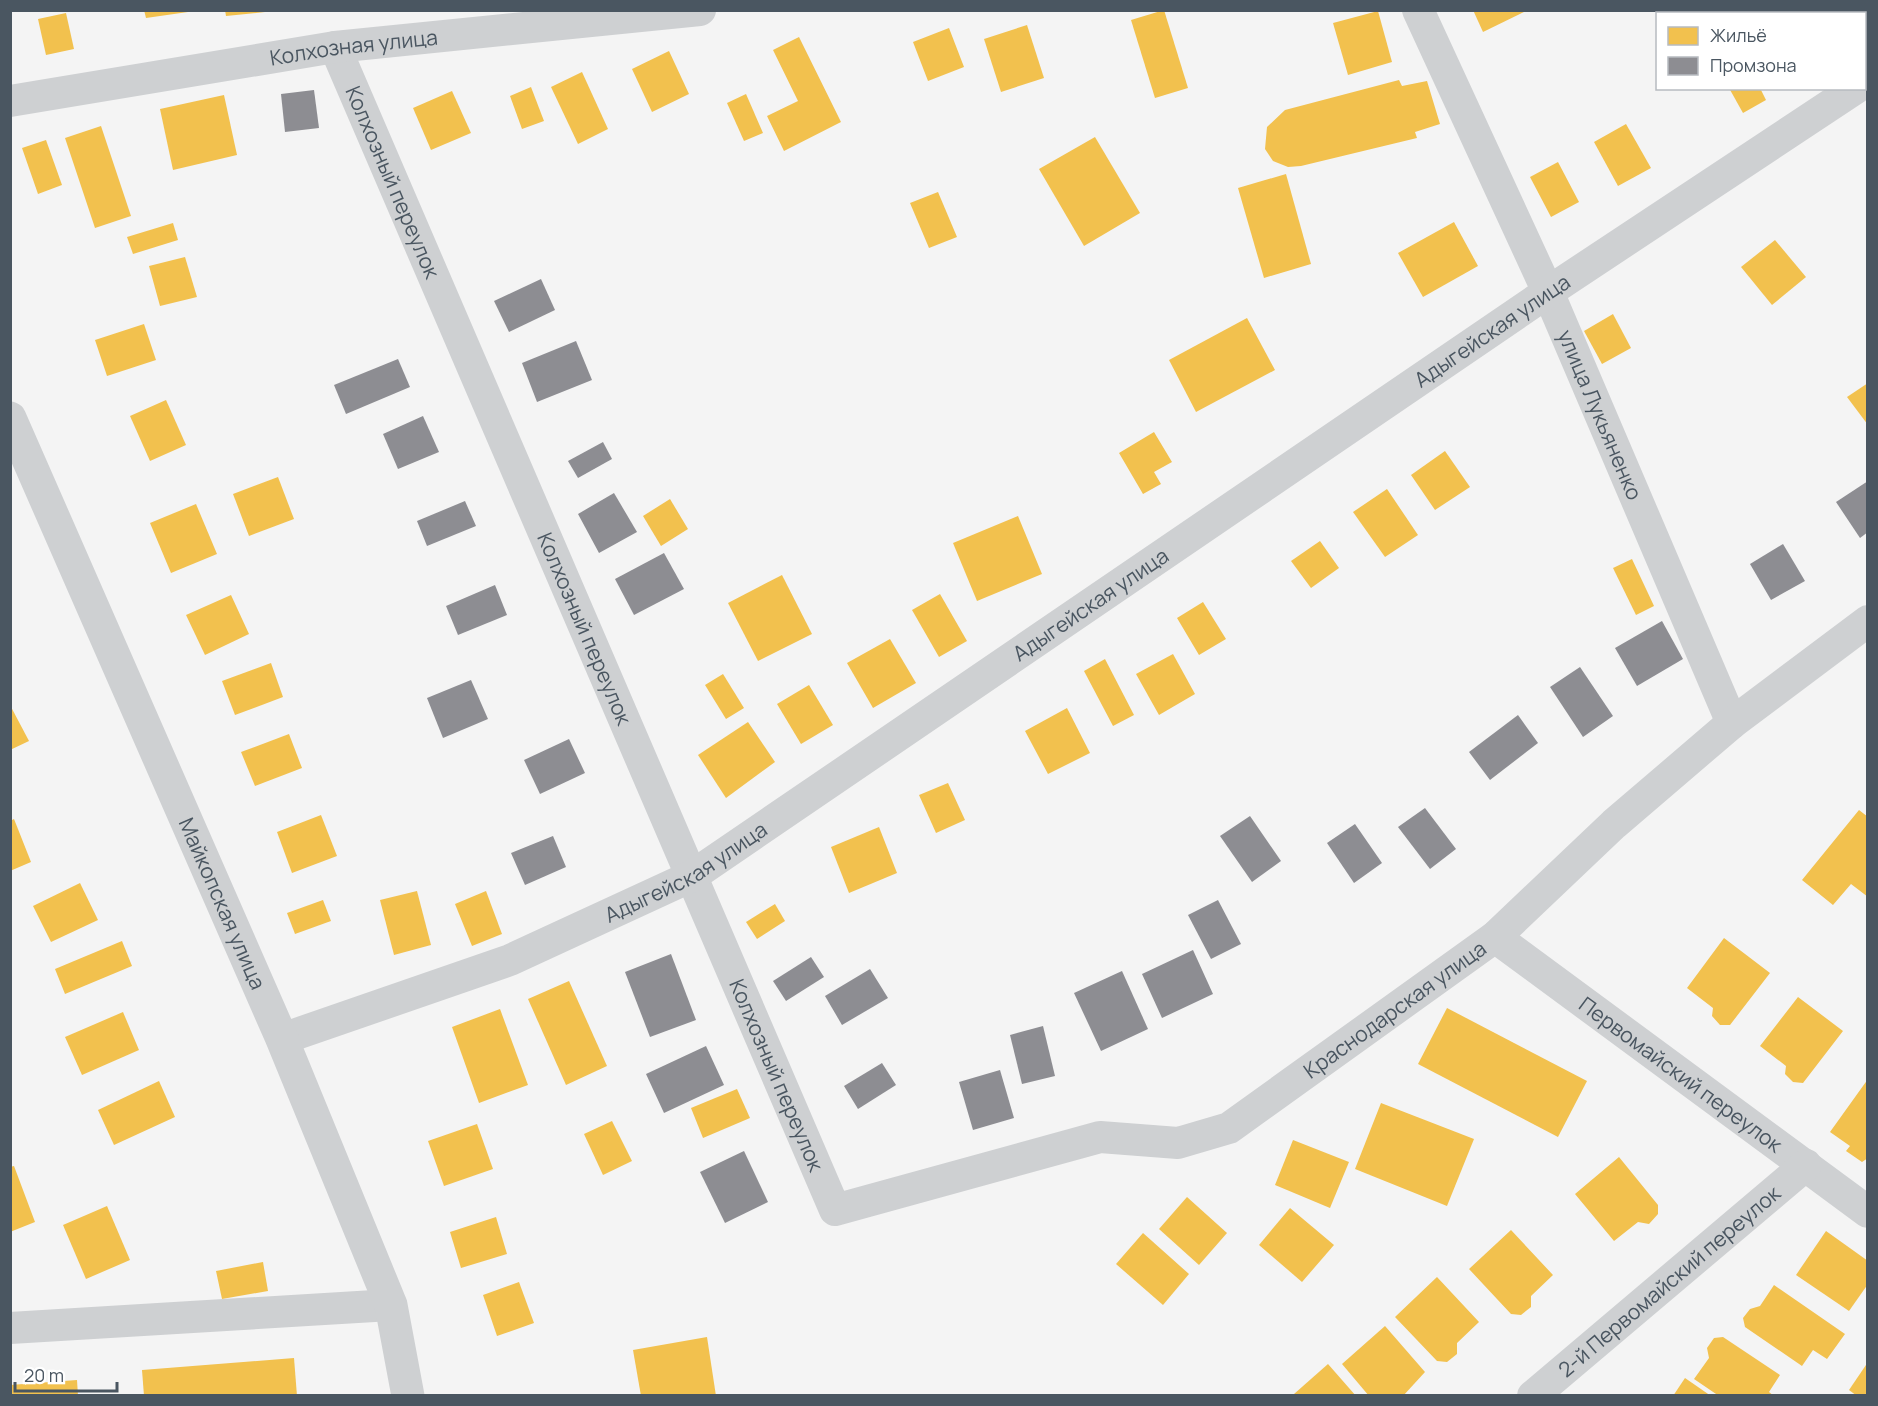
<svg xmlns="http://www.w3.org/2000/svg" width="1878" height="1406" font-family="Manrope,sans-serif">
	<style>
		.homes { fill: #f2c14e }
		.industry { fill: #8d8d92 }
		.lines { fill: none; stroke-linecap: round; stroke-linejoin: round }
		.minor { stroke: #ced0d2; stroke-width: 32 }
		.tertiary { stroke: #ced0d2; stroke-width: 33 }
		.labels { text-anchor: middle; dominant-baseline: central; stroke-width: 6; stroke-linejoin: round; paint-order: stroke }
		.street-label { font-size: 21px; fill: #4a5661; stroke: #fff }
	</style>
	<rect width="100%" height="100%" fill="#f4f4f4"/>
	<!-- homes -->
	<g class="homes">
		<path d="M144,10H188V12L146,18Z"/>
		<path d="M225,10H265V12L226,16Z"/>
		<path d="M1164,10L1188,88L1155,98L1131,20Z"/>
		<path d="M1473,10H1528L1483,32Z"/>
		<path d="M1378,11L1392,62L1348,75L1333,23Z"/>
		<path d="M66,13L74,49L46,55L38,19Z"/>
		<path d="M1027,25L1044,78L1001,92L984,39Z"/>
		<path d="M949,28L964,67L928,81L913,42Z"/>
		<path d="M799,37L841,122L784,151L767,116L798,101L773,50Z"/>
		<path d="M669,51L689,94L652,112L632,69Z"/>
		<path d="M582,72L608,129L578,144L551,87Z"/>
		<path d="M1399,80L1402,86L1427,81L1440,124L1415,132L1417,138L1301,166L1288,167L1273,161L1265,149L1267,127L1285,110Z"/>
		<path d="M531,87L544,121L522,129L510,96Z"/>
		<path d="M1729,88H1760L1766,100L1743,113Z"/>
		<path d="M452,91L471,133L431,150L413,108Z"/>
		<path d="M746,94L763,133L744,141L727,103Z"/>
		<path d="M224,95L237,155L173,170L160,109Z"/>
		<path d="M1626,124L1651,168L1618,186L1594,142Z"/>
		<path d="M101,126L131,216L95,228L65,138Z"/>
		<path d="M1095,137L1140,213L1084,246L1039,169Z"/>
		<path d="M46,140L62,185L38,194L22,148Z"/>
		<path d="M1558,162L1579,202L1551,217L1530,177Z"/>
		<path d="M1286,174L1311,264L1264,278L1238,188Z"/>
		<path d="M938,192L957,237L929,248L910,203Z"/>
		<path d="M1454,222L1478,266L1423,297L1398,253Z"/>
		<path d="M173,223L178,240L133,254L127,237Z"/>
		<path d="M1775,240L1806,277L1772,305L1741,267Z"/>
		<path d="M185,257L197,297L160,306L149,266Z"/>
		<path d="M1613,314L1631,348L1602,364L1584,331Z"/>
		<path d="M1247,318L1275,370L1196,412L1169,360Z"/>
		<path d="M144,324L156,360L107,376L95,340Z"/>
		<path d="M1868,383V425L1847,397Z"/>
		<path d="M166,400L186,445L150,461L130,416Z"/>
		<path d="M1154,432L1172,462L1154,472L1161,484L1143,494L1119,453Z"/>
		<path d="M1445,451L1470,487L1435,510L1411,475Z"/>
		<path d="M278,477L294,519L249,536L233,494Z"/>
		<path d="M1387,489L1418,535L1385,557L1353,512Z"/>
		<path d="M670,499L688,529L661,546L643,516Z"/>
		<path d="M196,504L217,554L171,573L150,523Z"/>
		<path d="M1018,516L1042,574L977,601L953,543Z"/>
		<path d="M1320,541L1339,568L1311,588L1291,561Z"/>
		<path d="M1632,559L1654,606L1636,615L1613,568Z"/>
		<path d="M782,575L812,634L758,661L728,603Z"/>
		<path d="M940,594L967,641L939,657L912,610Z"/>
		<path d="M231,595L249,634L205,655L186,615Z"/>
		<path d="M1203,602L1226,639L1199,655L1177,618Z"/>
		<path d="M890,639L916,683L873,708L847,663Z"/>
		<path d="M1173,654L1195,694L1159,715L1136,674Z"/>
		<path d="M1105,659L1134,715L1113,726L1084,671Z"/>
		<path d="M271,663L283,697L235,715L222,681Z"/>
		<path d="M723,674L744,708L726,719L705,685Z"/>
		<path d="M809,685L833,725L801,744L777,704Z"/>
		<path d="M10,705L29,741L10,750Z"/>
		<path d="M1067,708L1090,753L1048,774L1025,731Z"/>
		<path d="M748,722L775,762L726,798L698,755Z"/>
		<path d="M289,734L302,768L255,786L241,752Z"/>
		<path d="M948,783L965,820L936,833L919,795Z"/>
		<path d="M1859,810L1868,817V897L1851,884L1833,905L1802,880Z"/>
		<path d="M321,815L337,856L292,873L277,832Z"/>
		<path d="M14,819L31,862L10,871V821Z"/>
		<path d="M879,827L897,873L849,893L831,847Z"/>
		<path d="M80,883L98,920L51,942L33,906Z"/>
		<path d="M417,891L431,945L394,955L380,900Z"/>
		<path d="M486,891L502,934L472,946L455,904Z"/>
		<path d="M323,900L331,921L295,934L287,913Z"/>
		<path d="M775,904L785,921L757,939L746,922Z"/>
		<path d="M1724,938L1770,973L1730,1025H1720L1712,1016L1713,1008L1687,988Z"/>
		<path d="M122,941L132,966L65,994L55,969Z"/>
		<path d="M569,981L607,1066L566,1085L528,999Z"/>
		<path d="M1798,997L1843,1031L1803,1083L1793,1082L1785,1074L1786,1066L1760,1046Z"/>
		<path d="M1447,1008L1587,1081L1558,1137L1418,1064Z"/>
		<path d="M500,1009L528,1085L479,1103L452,1027Z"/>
		<path d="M123,1012L139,1050L82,1075L65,1037Z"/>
		<path d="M1868,1079V1158L1862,1162L1846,1151L1850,1146L1830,1132Z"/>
		<path d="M159,1081L175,1117L114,1145L98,1110Z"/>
		<path d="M737,1089L750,1118L703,1138L691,1108Z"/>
		<path d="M1381,1103L1474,1139L1447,1206L1355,1169Z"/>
		<path d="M612,1121L632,1161L603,1175L584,1134Z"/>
		<path d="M477,1124L493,1169L444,1186L428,1141Z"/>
		<path d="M1293,1140L1349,1162L1330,1208L1275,1185Z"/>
		<path d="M1619,1157L1658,1205V1214L1649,1224L1638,1222L1614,1241L1575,1194Z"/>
		<path d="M14,1166L35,1222L10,1232V1167Z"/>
		<path d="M1187,1197L1227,1233L1199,1265L1159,1229Z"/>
		<path d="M107,1206L130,1260L86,1279L63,1225Z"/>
		<path d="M1290,1208L1334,1245L1302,1282L1259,1245Z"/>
		<path d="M496,1217L507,1254L461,1268L450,1232Z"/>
		<path d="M1511,1230L1553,1275L1531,1296V1307L1521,1315L1511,1314L1469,1269Z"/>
		<path d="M1826,1231L1868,1261V1284L1849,1311L1796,1275Z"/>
		<path d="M1143,1233L1189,1274L1163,1305L1116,1264Z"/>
		<path d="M263,1262L268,1291L222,1299L216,1271Z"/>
		<path d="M1437,1277L1479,1322L1457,1343V1354L1447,1362L1437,1361L1395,1317Z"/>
		<path d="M519,1282L534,1323L497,1336L483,1295Z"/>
		<path d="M1774,1285L1845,1334L1827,1359L1813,1350L1802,1366L1745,1327L1743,1318L1750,1309L1760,1306Z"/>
		<path d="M1385,1326L1425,1372L1403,1396H1369L1342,1364Z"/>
		<path d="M707,1337L716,1396H641L633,1350Z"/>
		<path d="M1723,1337L1780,1375L1769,1392L1774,1396H1719L1694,1379L1709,1358L1707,1348L1714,1338Z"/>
		<path d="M294,1358L297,1396H144L142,1370Z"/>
		<path d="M1868,1362V1396H1857L1849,1390Z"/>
		<path d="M1328,1364L1356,1396H1296L1294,1394Z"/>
		<path d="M1685,1378L1711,1396H1673Z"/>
		<path d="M77,1380L78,1396H10V1385Z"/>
	</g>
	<!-- industry -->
	<g class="industry">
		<path d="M314,90L319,128L285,132L281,94Z"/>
		<path d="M541,279L555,310L509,332L494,301Z"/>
		<path d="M576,341L592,380L537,402L522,363Z"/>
		<path d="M398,359L410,387L346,414L334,385Z"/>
		<path d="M423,416L439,452L398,469L383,434Z"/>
		<path d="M603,442L612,459L578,478L568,461Z"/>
		<path d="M1868,481V532L1860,538L1836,502Z"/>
		<path d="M614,493L637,532L599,553L578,514Z"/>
		<path d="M465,501L476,526L427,546L417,521Z"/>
		<path d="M1783,544L1805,581L1771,600L1750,564Z"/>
		<path d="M664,553L684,589L634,615L615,579Z"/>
		<path d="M495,585L507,615L458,635L446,606Z"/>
		<path d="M1662,621L1683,659L1637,686L1615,648Z"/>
		<path d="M1580,667L1613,716L1583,737L1550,687Z"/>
		<path d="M471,680L488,719L443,738L427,698Z"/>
		<path d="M1518,715L1538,743L1490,780L1469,752Z"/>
		<path d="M569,739L585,773L540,794L524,760Z"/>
		<path d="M1425,808L1456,849L1430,869L1398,827Z"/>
		<path d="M1250,816L1281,861L1252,882L1220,836Z"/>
		<path d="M1355,824L1382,863L1354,883L1327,843Z"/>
		<path d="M553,836L566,867L525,885L511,853Z"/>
		<path d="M1218,900L1241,944L1211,959L1188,915Z"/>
		<path d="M1193,950L1213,994L1162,1018L1142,974Z"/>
		<path d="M671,954L696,1020L650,1037L625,972Z"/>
		<path d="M811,957L824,977L786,1001L773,981Z"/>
		<path d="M870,969L888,998L842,1025L825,996Z"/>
		<path d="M1122,971L1148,1029L1101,1051L1074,993Z"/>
		<path d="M1043,1026L1055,1076L1022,1084L1010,1035Z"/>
		<path d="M706,1046L724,1085L664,1113L646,1074Z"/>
		<path d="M882,1063L896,1085L858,1109L844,1086Z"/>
		<path d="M1000,1070L1014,1118L973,1130L959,1082Z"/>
		<path d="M744,1151L768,1202L725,1223L700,1172Z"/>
	</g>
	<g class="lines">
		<!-- minor -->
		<g class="minor">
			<path id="s1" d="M1418,10L1548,292L1732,723"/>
			<path id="s2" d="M335,47L835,1210L1100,1137L1178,1143L1229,1128L1495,937L1614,824L1732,723L1868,621"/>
			<path id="s3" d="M10,101L335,47L700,10"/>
			<path id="s4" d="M1495,937L1868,1212"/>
			<path id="s5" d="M282,1039L510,960L692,876L1548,292L1856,88"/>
			<path d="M10,1328L391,1305"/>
			<path id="s6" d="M1533,1396L1806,1165"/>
		</g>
		<!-- tertiary -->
		<path class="tertiary" id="s7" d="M10,418L282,1039L391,1305L408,1396"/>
	</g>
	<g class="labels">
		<!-- street labels -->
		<g class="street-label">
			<text stroke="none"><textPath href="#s3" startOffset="348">Колхозная улица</textPath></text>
			<text stroke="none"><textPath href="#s2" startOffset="147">Колхозный переулок</textPath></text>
			<text stroke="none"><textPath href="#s5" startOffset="1410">Адыгейская улица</textPath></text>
			<text stroke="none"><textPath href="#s1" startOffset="444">улица Лукьяненко</textPath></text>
			<text stroke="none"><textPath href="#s5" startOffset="924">Адыгейская улица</textPath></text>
			<text stroke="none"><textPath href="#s2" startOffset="633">Колхозный переулок</textPath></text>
			<text stroke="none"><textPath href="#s5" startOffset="438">Адыгейская улица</textPath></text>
			<text stroke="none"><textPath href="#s7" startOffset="530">Майкопская улица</textPath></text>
			<text stroke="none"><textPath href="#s2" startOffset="1876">Краснодарская улица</textPath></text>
			<text stroke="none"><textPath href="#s4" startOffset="231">Первомайский переулок</textPath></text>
			<text stroke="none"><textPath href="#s2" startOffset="1119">Колхозный переулок</textPath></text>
			<text stroke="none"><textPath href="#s6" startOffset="178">2-й Первомайский переулок</textPath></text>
		</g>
	</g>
	<!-- border -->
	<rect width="1878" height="1406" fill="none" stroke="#4a5661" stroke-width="24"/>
	<!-- legend -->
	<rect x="1656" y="12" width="210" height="78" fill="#ffffff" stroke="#b7bbc0" stroke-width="1.5"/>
	<rect x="1668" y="27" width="30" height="18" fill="#f2c14e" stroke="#b7bbc0" stroke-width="1.5"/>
	<text x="1710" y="42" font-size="18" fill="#4a5661">Жильё</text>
	<rect x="1668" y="57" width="30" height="18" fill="#8d8d92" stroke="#b7bbc0" stroke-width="1.5"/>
	<text x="1710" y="72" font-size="18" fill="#4a5661">Промзона</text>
	<!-- scale -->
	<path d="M15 1382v9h102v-9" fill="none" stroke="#4a5661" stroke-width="3"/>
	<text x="24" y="1382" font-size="18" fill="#4a5661" stroke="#ffffff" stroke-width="4.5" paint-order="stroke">20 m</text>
</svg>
